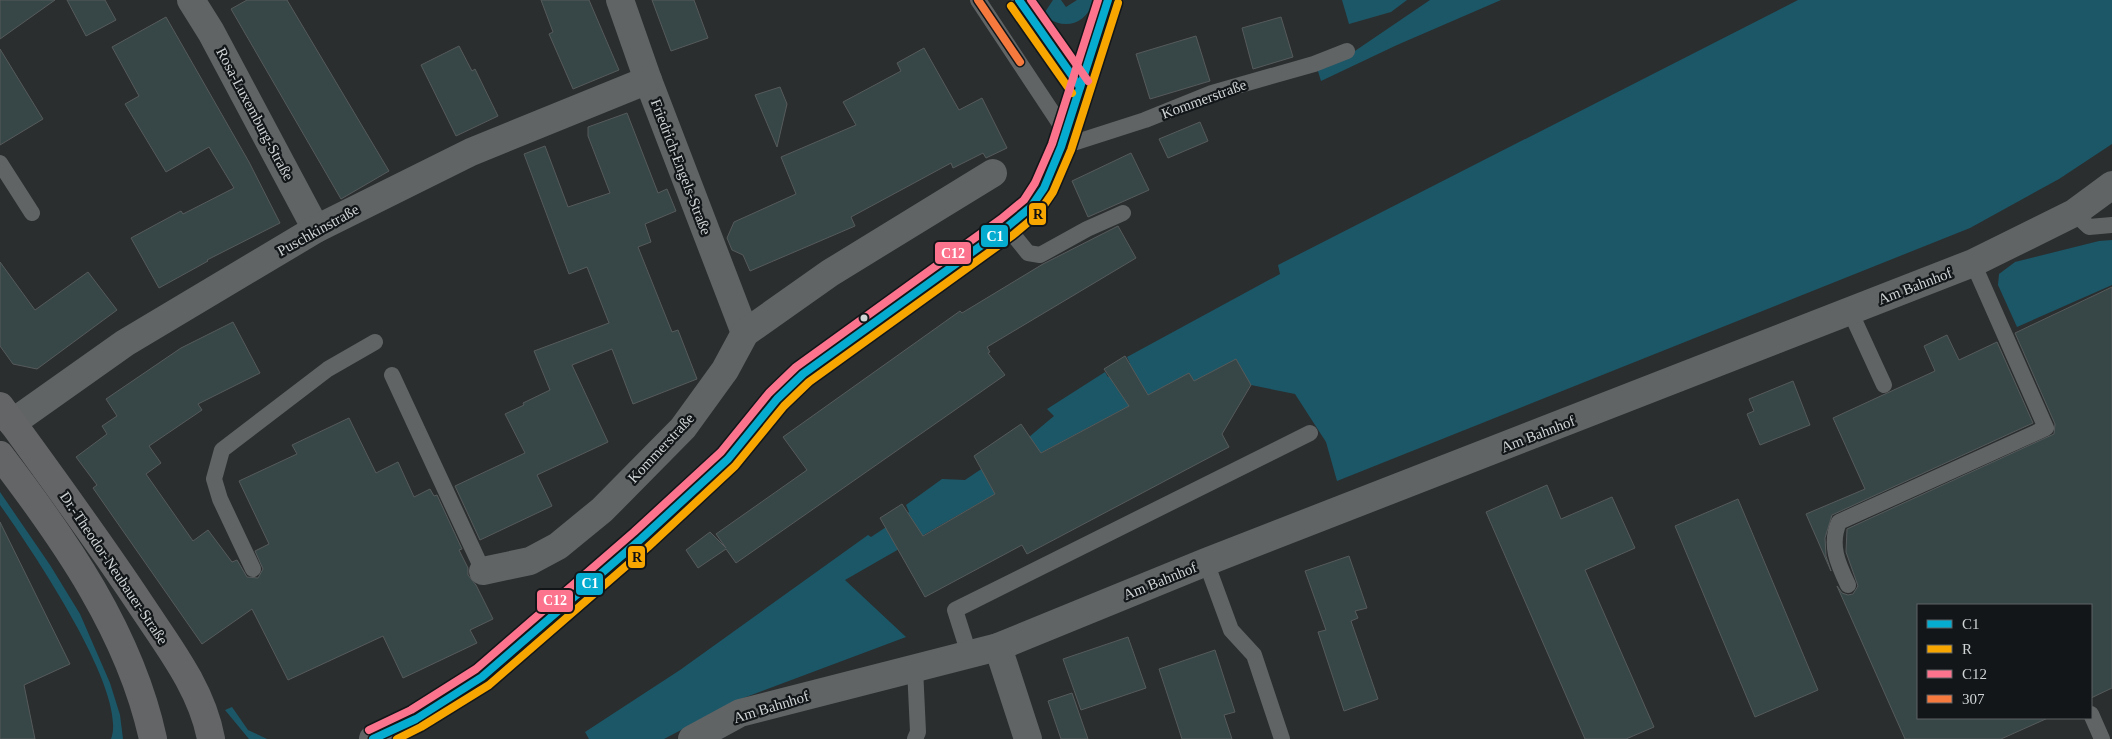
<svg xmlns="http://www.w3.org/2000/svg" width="2112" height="739" font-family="'Times New Roman',serif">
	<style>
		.green { fill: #1c5767 }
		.building { fill: #374748; stroke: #565a5a }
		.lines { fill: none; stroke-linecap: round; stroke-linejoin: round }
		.lane { stroke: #616465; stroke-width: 16 }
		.street { stroke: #616465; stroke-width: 28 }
		.secondary { stroke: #646566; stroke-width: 28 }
		.bus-1-casing { stroke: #131618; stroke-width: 11 }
		.bus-2-casing { stroke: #131618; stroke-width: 11 }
		.bus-3-casing { stroke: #131618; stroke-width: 11 }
		.bus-4-casing { stroke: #131618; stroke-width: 11 }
		.bus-1 { stroke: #06acd0; stroke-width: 8 }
		.bus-2 { stroke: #f7a600; stroke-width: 8 }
		.bus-3 { stroke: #fc738d; stroke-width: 8 }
		.bus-4 { stroke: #f6793e; stroke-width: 8 }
		.bus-dot { fill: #cfd4d5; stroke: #131618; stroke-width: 2 }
		.labels { text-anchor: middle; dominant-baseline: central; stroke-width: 4.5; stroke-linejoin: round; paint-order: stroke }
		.street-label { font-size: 15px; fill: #cfd4d5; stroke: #131618 }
		.line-badge { stroke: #131618; stroke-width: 2 }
		.badge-label { font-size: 14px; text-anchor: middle; font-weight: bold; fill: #fff }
		.pale-badge-label { font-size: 14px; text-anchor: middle; font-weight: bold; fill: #111 }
	</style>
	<rect width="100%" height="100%" fill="#2a2e2f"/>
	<!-- green -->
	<g class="green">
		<path d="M1030,0H1038L1045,12L1053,0H1061L1066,7L1077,0H1095C1080,36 1049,28 1030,0Z"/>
		<path d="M1342,0H1407L1391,12L1349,24Z"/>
		<path d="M1430,0H1501L1397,45L1321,81L1317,68L1349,55Z"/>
		<path d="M1798,0H2112V144L2059,179L1970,228L1337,481L1326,442L1295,394L1251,385L1194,381L1189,374L988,481L995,494L845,580L906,637L738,700L664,739H589L585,732L680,670L868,535L871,537L909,512L906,505L942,479L965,480L1029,437L1054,416L1047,409L1105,372L1108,377L1130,363L1127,357L1280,274L1278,265Z"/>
		<path d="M2112,240V285L2017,327L1998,285L1999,274L2015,262L2099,241Z"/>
		<path d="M0,492L50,565L80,614L110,683L120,715L123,739H111C129,692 29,546 0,505Z"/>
		<path d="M232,707L248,730L267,739H249L225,710Z"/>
	</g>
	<!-- building -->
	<g class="building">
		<path d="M0,0H55L0,39Z"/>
		<path d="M67,0H105L116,20L86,36Z"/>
		<path d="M247,0H287L389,171L341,199L231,9Z"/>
		<path d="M541,0H589L619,70L573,89L549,34L553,32Z"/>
		<path d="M652,0H694L708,38L671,51Z"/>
		<path d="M166,17L249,162L280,223L207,260L208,261L159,288L131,238L181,211L183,214L234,188L209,147L166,172L125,104L139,96L112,47Z"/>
		<path d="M1281,17L1293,57L1253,69L1242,28Z"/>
		<path d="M1196,36L1210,81L1150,99L1136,54Z"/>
		<path d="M459,46L472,71L475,69L498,116L456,136L421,65Z"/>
		<path d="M924,48L959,110L982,98L1007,148L986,158L983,153L953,168L951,163L851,217L855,226L750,271L743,255L732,250L727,238L734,222L796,194L781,157L856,125L843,102L901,71L897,63Z"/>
		<path d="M0,49L43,119L0,145Z"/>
		<path d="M780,87L787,104L777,147L755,95Z"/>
		<path d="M627,113L658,193L667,189L676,211L645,224L651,242L638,247L672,332L678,330L697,379L633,404L612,349L572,365L608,442L537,475L552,506L480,540L455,486L525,453L505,414L524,405L523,403L550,390L534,351L609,323L587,267L569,274L524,154L545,146L568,207L610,193L588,136V127Z"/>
		<path d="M1200,122L1208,141L1168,158L1159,139Z"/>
		<path d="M1131,153L1149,190L1088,217L1072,181Z"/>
		<path d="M1118,226L1136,258L987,347L990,352L988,353L1005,375L736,563L726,549L698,568L686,550L710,532L726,548L716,534L807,470L783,437L960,311L962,313L1043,264Z"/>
		<path d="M0,262L35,310L88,272L117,310L37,369L13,364L0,346Z"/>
		<path d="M2112,287V688L2091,698V605H1918V718H2048L2001,739H1905L1837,586L1842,593L1848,595L1853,594L1858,586L1846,552L1847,529L2054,434L2055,424L2015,333Z"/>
		<path d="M233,322L260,373L198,404L202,410L149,446L161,463L146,474L193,541L208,530L232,562L237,560L247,577L258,578L263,569L255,551L269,544L239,481L297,454L292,445L349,418L376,473L398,462L414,497L430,489L434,496L437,495L462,549L459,550L468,568V575L476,585L493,619L470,630L477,643L403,678L383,636L288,680L252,609L202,644L93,488L97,485L76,457L107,434L102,426L117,416L106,399L181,348Z"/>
		<path d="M1947,335L1959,360L1997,342L2033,423L1832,515L1825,538L1826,556L1831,571L1806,514L1865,489L1833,418L1935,371L1924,346Z"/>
		<path d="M1125,356L1148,395L1189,373L1194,381L1236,359L1251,385L1222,434L1229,447L1027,554L1022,545L925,597L880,518L902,504L923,536L995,494L974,456L1021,424L1041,453L1129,406L1104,369Z"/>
		<path d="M1793,381L1810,425L1760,445L1747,414L1754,411L1749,399Z"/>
		<path d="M1547,485L1561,519L1612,497L1635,548L1585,570L1654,727L1626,739H1585L1486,512Z"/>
		<path d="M1738,499L1818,690L1755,717L1675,526Z"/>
		<path d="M0,522L70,664L24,685L35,739H0Z"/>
		<path d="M1349,556L1367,608L1355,611L1358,618L1351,621L1378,699L1344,711L1318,632L1326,630L1305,571Z"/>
		<path d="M1128,637L1146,688L1081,710L1063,659Z"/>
		<path d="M1215,650L1235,712L1224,715L1232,739H1182L1159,669Z"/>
		<path d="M1072,693L1088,739H1061L1048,701Z"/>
	</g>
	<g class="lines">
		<!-- lane -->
		<g class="lane">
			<path d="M978,0L1066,133"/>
			<path d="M1019,0L1080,87"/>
			<path d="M1061,147L1145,120L1212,93L1314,64L1347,51"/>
			<path d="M0,163L32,213"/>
			<path d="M2074,213L2089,227L2112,225"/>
			<path d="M1007,227L1028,253L1040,255L1087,229L1123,213"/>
			<path d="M1850,311L1884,385"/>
			<path d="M392,375L483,571"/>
			<path d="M1206,562L1231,630L1254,655L1282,739"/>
			<path d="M253,569L220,499L214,479L222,450L328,369L375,342"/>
			<path d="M1848,585C1838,564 1829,545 1839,522L2046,428L1973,263"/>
			<path d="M969,654L955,610L1310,433"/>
			<path d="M2091,714L2102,739"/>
			<path d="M915,739L918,732L915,668"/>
		</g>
		<!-- street -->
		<g class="street">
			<path d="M191,0L211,32L316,229"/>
			<path d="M620,0L648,80L745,333"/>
			<path d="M12,423L125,343L316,229L471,152L648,80"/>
			<path d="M483,571L530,561L558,546L602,510L683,428L725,370L745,333L830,273L993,173"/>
			<path d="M998,647L1028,739"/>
			<path d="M373,739L416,719L482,677L641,539L728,459L777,399L803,374L1007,227L1031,207L1044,188L1061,147L1108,0"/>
			<path d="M692,739L740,713L998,647L1206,562L1973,263L2074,213L2112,185"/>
		</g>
		<!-- secondary -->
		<g class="secondary">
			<path d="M0,406C48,472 96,537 141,605C168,646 202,689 211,739"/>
			<path d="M0,455C65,540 130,633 153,739"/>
		</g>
		<!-- bus-1 casing -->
		<g class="bus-1-casing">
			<g id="bus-1">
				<path d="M1019,0L1080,87"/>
				<path d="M373,739L416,719L482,677L641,539L728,459L777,399L803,374L1007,227L1031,207L1044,188L1061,147L1108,0"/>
			</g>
		</g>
		<!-- bus-2 casing -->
		<g class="bus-2-casing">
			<g id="bus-2">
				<path d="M1011,6L1072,93"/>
				<path d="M397,739L421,727L489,685L648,547L735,466L784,406L809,382L1013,235L1038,214L1053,192L1071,150L1118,3"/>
			</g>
		</g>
		<!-- bus-3 casing -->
		<g class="bus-3-casing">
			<g id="bus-3">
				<path d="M1031,0L1088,81"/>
				<path d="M369,730L411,710L476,669L634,532L721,452L769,393L796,367L1001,219L1024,200L1035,183L1052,144L1098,0"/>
			</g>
		</g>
		<!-- bus-4 casing -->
		<g class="bus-4-casing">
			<path id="bus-4" d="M978,0L1020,62"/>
		</g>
		<!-- bus-1 -->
		<use href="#bus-1" class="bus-1"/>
		<!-- bus-2 -->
		<use href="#bus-2" class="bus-2"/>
		<!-- bus-3 -->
		<use href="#bus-3" class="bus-3"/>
		<!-- bus-4 -->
		<use href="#bus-4" class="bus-4"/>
	</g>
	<!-- markers -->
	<circle class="bus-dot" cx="864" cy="318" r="4.5"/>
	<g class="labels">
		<!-- street labels -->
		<g class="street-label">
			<text transform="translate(1204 99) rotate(-20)">Kommerstraße</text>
			<text transform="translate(255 114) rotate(62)">Rosa-Luxemburg-Straße</text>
			<text transform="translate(681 167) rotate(69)">Friedrich-Engels-Straße</text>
			<text transform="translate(318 230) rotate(-29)">Puschkinstraße</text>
			<text transform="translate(1915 286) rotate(-21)">Am Bahnhof</text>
			<text transform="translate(1538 434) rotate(-21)">Am Bahnhof</text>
			<text transform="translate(661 448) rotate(-47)">Kommerstraße</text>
			<text transform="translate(114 568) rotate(56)">Dr.-Theodor-Neubauer-Straße</text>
			<text transform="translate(1160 581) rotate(-22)">Am Bahnhof</text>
			<text transform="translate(771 707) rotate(-17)">Am Bahnhof</text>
		</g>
	</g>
	<g class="line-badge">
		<rect x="1028" y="202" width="19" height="24" rx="5" fill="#f7a600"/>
		<rect x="980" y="224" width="29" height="24" rx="5" fill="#06acd0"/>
		<rect x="934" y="241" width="38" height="24" rx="5" fill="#fc738d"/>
		<rect x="627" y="545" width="19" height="24" rx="5" fill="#f7a600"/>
		<rect x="575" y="572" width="29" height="24" rx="5" fill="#06acd0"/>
		<rect x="536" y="589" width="38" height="24" rx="5" fill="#fc738d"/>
	</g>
	<g class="badge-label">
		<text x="995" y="241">C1</text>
		<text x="953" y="258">C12</text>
		<text x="590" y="588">C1</text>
		<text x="555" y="605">C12</text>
	</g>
	<g class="pale-badge-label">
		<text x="1038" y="219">R</text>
		<text x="637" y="562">R</text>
	</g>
	<!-- legend -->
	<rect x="1917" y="604" width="175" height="115" fill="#131618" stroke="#5e6264"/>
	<rect x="1927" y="620" width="25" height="8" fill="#06acd0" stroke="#5e6264"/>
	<text x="1962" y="629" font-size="15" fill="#cfd4d5">C1</text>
	<rect x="1927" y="645" width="25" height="8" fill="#f7a600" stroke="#5e6264"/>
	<text x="1962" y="654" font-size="15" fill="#cfd4d5">R</text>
	<rect x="1927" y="670" width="25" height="8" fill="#fc738d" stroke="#5e6264"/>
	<text x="1962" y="679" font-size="15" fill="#cfd4d5">C12</text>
	<rect x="1927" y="695" width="25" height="8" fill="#f6793e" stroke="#5e6264"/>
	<text x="1962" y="704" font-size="15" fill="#cfd4d5">307</text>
</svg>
